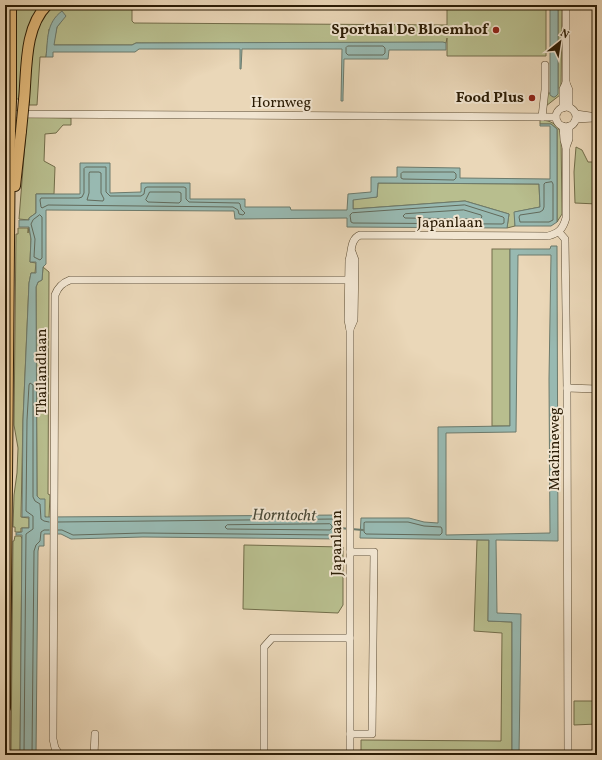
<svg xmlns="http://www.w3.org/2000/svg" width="602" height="760" font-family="Vollkorn,serif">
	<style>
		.green { fill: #b8be8e; stroke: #726d4a }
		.water { fill: #98b9b1; stroke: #6c7a6c; fill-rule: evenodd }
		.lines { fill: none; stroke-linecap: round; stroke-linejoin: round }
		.shore { stroke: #626a5b; stroke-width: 1 }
		.stream { stroke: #6c7a6c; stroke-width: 2 }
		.minor-casing { stroke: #5b4b32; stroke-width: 8 }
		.highway-casing { stroke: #2b1c05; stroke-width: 12 }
		.minor { stroke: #f1e5d1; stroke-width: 7 }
		.highway { stroke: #e5bc7c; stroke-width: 10 }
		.highway-bridge-casing { stroke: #2b1c05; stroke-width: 12; stroke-linecap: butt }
		.highway-bridge { stroke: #e5bc7c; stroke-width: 10 }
		.poi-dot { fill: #8f2418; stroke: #f1e5d1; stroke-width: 1.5 }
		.labels { text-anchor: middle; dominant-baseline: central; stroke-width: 4; stroke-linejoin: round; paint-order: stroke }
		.poi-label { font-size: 15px; font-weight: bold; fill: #2b1c05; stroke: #f1e5d1; text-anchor: end }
		.street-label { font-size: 15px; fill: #2b1c05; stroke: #f1e5d1 }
		.water-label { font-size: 16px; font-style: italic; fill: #4c4b39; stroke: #f1e5d1 }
	</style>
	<rect width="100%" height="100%" fill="#ead7b8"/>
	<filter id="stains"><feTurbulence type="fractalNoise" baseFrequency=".005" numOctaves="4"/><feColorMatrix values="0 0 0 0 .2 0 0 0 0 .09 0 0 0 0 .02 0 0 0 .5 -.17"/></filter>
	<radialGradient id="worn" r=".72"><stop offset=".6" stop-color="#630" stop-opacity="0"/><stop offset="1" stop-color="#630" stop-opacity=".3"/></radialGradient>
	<!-- green -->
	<g class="green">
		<path d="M15,5H42L20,99H15Z"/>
		<path d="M50,5H132V21L134,23L447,25V5H546V56H447V38L446,43H136L132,45H53L57,27L60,23L49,29L46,57H40L37,105H29L31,38Z"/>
		<path d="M558,5H562L561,91L560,95L546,106L547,93H550L553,97L558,89Z"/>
		<path d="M27,117L71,118V125H63L56,133L45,134L44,161L55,167L54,194H36V213L29,218V220L19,219Z"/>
		<path d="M540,120C550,120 558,124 561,134L562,214L557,222V129L551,124H540Z"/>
		<path d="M576,147L582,150L588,162H597V204L575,203L574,172Z"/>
		<path d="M378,183L539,184L540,207L515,212V226L507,228L509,214L465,201L353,209V199L377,197Z"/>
		<path d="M29,227L31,239L30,262L36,263L35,273H31L29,283L23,420L21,517L29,518V528H21V532H15V527H13L14,495L17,473L18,448L14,425L16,234H18V228H28V233Z"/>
		<rect x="492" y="249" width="18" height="177"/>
		<path d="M43,267L49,272L48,494L50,495L49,518L45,517L40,499L37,496L36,287L38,282L42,280Z"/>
		<path d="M15,536H21L22,539L20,755H11L13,541H14Z"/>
		<path d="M477,540H489L488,621L512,622V752L436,751V755H361V740L501,741L502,633L474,631Z"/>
		<path d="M244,545L343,547V605L338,613L243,609Z"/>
		<path d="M574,701H597V724L574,725Z"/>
	</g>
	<!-- water -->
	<g class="water">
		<path d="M550,5H558V94L555,97H553L550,95Z"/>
		<path d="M62,11L66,16L57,27L54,45H132L136,43L443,42L446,43V50H389L388,59H344L343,96V101H341L342,49H242L241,69H240V49H139L135,52H53V57H46C48,39 46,23 62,11Z"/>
		<path d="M540,124H551L557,129V222L551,226H515L514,212L540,207L539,184L378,183L377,197L353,200V209L465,201L509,214L507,228L347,227V218L235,219L234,211L46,210V264L43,267L42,280L38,282L36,287L37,496L40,499H45V517L341,515V539L143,537L71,539L61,534H44V546H39L38,551L36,755H20L22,535H16V533L22,532V528H29V517H22L23,420L29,283L31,273H36V262H30L31,239L29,227H19V220H29V218L36,213V194H80V163H110V193L141,192V183H190V199H245V207H290L291,210H347L348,194L371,192V177H397V167L460,168V178L550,179V126H540Z"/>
		<path d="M551,246H557L558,541L496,540L497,613L521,614L519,755H436V751L512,752V622L488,621L489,540L360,538L361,518H409L424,522L438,523V427L510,426V249H550ZM518,255H551L549,379L550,533L446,535V433L516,432Z"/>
	</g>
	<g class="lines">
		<!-- shore -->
		<g class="shore">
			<path d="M348,46H383L385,48V53L383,55H348L346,53V48Z"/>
			<path d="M86,167H106V192L110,196H141L144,194L145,188L147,187H184L186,188V199L189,202L239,203L240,204L241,209L245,213L243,215L239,214L238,210L233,207L48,205L42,208L41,207L40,200L41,198H79L82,197L84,193V169Z"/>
			<path d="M90,172H99L101,173V193L104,199L103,201L87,200L89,193V174Z"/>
			<path d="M403,172H454L456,174V178L454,180L403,179L401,178V174Z"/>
			<path d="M552,182L553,184V220L549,222H520L519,217L520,215L540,212L543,210L544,207V184L545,183Z"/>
			<path d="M150,192H179L181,193V201L179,203L148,202L146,200Z"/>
			<path d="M465,205L503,217L504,218V223L502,224L353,223L351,222L350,215L352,213Z"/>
			<path d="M464,210L481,215L482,217L480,219L405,218L403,216L405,214Z"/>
			<path d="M40,215L42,217V258L40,260L34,257L35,239L31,224L33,220Z"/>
			<path d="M366,522H408L424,526L441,527L442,529V533L440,535L366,534L364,532V523Z"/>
			<path d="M330,524L332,526V528L330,530L227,529L225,527L227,525Z"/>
			<path d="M58,530H62L73,535L143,533L335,535L337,533V521L335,519L58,522"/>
			<path d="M24,755L26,534L33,529V516L26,511L27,420L29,385L30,383L33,385V497L35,501L40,504L41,519L44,521L49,522"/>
			<path d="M32,755L34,551L36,545L40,541L41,532L44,530H49"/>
		</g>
		<!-- stream -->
		<path class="stream" d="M339,528L363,530"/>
		<!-- minor casing -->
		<g class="minor-casing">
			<g id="minor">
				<path d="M566,5V83L569,90V107"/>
				<circle cx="566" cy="117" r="10"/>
				<path d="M563,108V89L566,83"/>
				<path d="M5,114L556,117"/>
				<path d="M576,114L597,117"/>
				<path d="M542,117L545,90V65"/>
				<path d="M576,119L594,118"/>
				<path d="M563,126L564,140L566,147"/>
				<path d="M559,232L565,239L567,388L568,755"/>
				<path d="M350,329L354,320L355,260L352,252"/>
				<path d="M567,388L597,389"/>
				<path d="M350,734H372L374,552H350"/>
				<path d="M60,755L55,748L53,739L55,295C58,287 62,283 70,280H354"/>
				<path d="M94,755L95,734"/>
				<path d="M264,755V647L272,638H350"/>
				<path d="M350,755V330L348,320L349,260C352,252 350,239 360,235L548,236C559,233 563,229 566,218V147L569,139V126"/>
			</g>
		</g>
		<!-- highway casing -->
		<g class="highway-casing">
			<g id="highway">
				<path d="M11,100V5"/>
				<path d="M24,100C27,69 24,28 47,5"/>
				<path d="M15,186L21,131"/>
				<path d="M5,708L10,131"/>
			</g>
		</g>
		<!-- minor -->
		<use href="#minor" class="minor"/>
		<!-- highway -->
		<use href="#highway" class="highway"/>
		<!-- highway-bridge casing -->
		<g class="highway-bridge-casing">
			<g id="highway-bridge">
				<path d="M10,131L11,100"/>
				<path d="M21,131L24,100"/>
			</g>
		</g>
		<!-- highway-bridge -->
		<use href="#highway-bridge" class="highway-bridge"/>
	</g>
	<!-- markers -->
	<g class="poi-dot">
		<circle cx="496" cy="30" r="4"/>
		<circle cx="532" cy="98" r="4"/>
	</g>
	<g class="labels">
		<!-- poi labels -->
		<g class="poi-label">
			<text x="488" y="30">Sporthal De Bloemhof</text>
			<text x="524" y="98">Food Plus</text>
		</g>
		<!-- street labels -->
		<g class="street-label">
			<text x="281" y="103">Hornweg</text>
			<text x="450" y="223">Japanlaan</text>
			<text transform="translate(42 372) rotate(-90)">Thailandlaan</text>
			<text transform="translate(555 449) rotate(-90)">Machineweg</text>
			<text transform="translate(337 543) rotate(-90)">Japanlaan</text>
		</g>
		<!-- water labels -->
		<g class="water-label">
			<text transform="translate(284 516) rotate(1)">Horntocht</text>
		</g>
	</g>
	<!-- margin -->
	<rect width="602" height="760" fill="none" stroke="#ead7b8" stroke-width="20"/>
	<rect x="6" y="6" width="590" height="748" fill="none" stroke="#2b1c05" stroke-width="2"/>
	<rect x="10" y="10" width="582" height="740" fill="none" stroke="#2b1c05"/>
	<!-- north arrow -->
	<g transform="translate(560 42) rotate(30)" stroke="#f1e5d1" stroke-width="3" paint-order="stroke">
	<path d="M0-3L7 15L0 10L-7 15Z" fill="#2b1c05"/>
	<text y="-6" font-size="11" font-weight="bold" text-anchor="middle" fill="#2b1c05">N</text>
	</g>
	<rect width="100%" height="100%" filter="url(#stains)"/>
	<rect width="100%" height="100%" fill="url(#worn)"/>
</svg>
